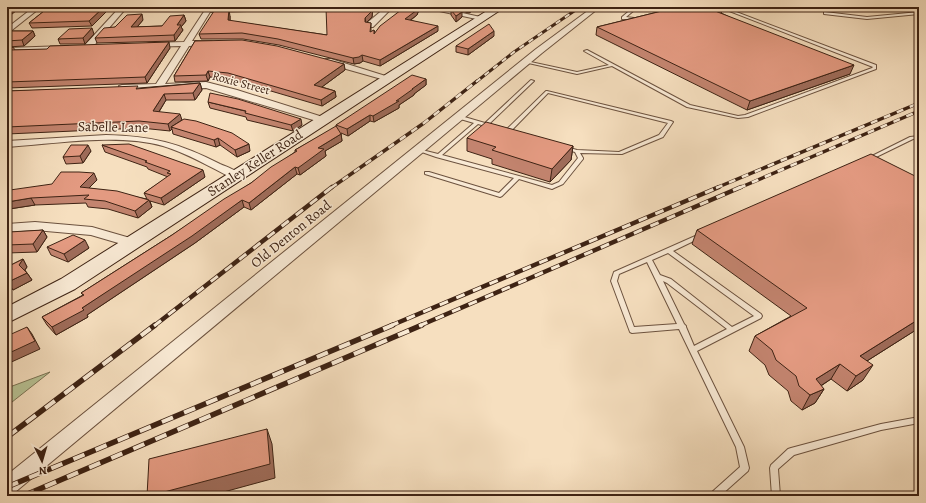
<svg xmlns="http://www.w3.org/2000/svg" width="926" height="503" font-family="Alegreya,serif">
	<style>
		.green { fill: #b8c395; stroke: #7b7354 }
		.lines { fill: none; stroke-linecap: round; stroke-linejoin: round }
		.lane-casing { stroke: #6c523f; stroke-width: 2 }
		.street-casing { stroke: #6c523f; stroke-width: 2 }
		.secondary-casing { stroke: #3e2314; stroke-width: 2 }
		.lane { fill: #f9ead5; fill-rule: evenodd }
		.street { fill: #f9ead5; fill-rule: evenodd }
		.secondary { fill: #f9ead5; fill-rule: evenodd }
		.rail-far3-casing { stroke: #3e2314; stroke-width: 3 }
		.rail-far2-casing { stroke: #3e2314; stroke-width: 3.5 }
		.rail-far1-casing { stroke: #3e2314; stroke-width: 4.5 }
		.rail-casing { stroke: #3e2314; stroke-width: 5.5 }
		.rail-far3 { stroke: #f9ead5; stroke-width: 2; stroke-dasharray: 5.5; stroke-linecap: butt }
		.rail-far2 { stroke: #f9ead5; stroke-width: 2.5; stroke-dasharray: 7; stroke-linecap: butt }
		.rail-far1 { stroke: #f9ead5; stroke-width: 3; stroke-dasharray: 9; stroke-linecap: butt }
		.rail { stroke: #f9ead5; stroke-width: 4; stroke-dasharray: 12; stroke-linecap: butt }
		.wall { fill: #c3846f; stroke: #3e2314 }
		.shaded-wall { fill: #9f6c5a; stroke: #3e2314 }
		.building { fill: #e39a81; stroke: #3e2314 }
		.labels { text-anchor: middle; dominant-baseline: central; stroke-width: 3; stroke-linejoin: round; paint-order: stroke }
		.far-street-label { font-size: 12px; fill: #3e2314; stroke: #f9ead5 }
		.street-label { font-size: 14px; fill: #3e2314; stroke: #f9ead5 }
	</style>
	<rect width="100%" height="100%" fill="#f6dfbf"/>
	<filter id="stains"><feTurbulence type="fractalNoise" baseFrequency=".005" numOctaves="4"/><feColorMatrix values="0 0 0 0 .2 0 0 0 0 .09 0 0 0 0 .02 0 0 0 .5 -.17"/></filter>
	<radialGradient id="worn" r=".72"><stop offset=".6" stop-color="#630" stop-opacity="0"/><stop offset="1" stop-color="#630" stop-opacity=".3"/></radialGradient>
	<!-- green -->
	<path class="green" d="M50,372L7,406V388Z"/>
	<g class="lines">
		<!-- lane casing -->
		<g class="lane-casing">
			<g id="lane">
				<path d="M634,7H638L626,17L634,18V20L622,19V17Z"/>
				<path d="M719,7H724L728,8L755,7L753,8L731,10L876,65V69L748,117L738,118L687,107L612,66L577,74L524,62L526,61L577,72L609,65L584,51L587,50L690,105L738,116L745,115L872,68L873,67Z"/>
				<path d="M825,12L867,17L919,12V14L867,19L824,14V12Z"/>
				<path d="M531,80L534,81L489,124L492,125V127L485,126L478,124L442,155L552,185L559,182L578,158L575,152L564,149V147H566L577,150L619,152L659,135L668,123L548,93L510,132H506V130L546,91H547L671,121L673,122L663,137L622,154L580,153L583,158V159L563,184L554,188L552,189L519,179L502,196L500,197L425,174V172H429L499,193L514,178L436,157L416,150L418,149L438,154L474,123L457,118V116H461L485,123Z"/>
				<path d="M919,136V138L913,139L870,160H866V159L910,137Z"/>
				<path d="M702,233L704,234L705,235L704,236L673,251L761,314L762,316L761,318L697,351L744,447L749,468L748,471L720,496H710L711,493L740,467L736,447L679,329L632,333L630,332L611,281L614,272ZM668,253L754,316L732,327L671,279L660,275L652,260ZM647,262L677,324L634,327L617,281L619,274ZM663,281L667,283L727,329L694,346L686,327V326L684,324Z"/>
				<path d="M919,417V423L881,430L794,455L778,469L780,496H772L770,468L771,465L788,449L791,448L881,424Z"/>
			</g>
		</g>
		<!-- street casing -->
		<g class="street-casing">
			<g id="street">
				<path d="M34,7H41L7,34V28Z"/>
				<path d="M120,7H127L91,49H85V45Z"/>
				<path d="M207,7H317L314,9L210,12L192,41H211L215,43L211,45L189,46L165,84L206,82L237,90L326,118L328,120L326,122H320L206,88L119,90V86L122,85L156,84L181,46L149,47L145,45L149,43L184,42Z"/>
				<path d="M386,7H393L373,27H367V23Z"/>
				<path d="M421,7H435L485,18L481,20Z"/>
				<path d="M593,7H600L542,53L14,493L7,496V475L536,49Z"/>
				<path d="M65,46H68V50L7,52V48Z"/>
				<path d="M325,59H331L392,78L391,80H385L325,63Z"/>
				<path d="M106,135C152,136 179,143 220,164C227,167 237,170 242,176L240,178H232C210,167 187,153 163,146C116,133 55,144 7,147V141Z"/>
				<path d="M35,222L92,227L137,240L138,243L137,246L132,247L91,235L35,230L7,232V224Z"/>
			</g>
		</g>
		<!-- secondary casing -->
		<g class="secondary-casing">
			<path id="secondary" d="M493,7H505L75,289L7,323V307L61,279Z"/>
		</g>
		<!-- lane -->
		<use href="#lane" class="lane"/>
		<!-- street -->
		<use href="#street" class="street"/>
		<!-- secondary -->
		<use href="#secondary" class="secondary"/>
		<!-- rail-far3 casing -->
		<g class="rail-far3-casing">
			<path id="rail-far3" d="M476,82L514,52L580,7"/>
		</g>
		<!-- rail-far2 casing -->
		<g class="rail-far2-casing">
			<g id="rail-far2">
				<path d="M331,188L424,123L477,81"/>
				<path d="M716,188L919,103"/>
				<path d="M739,188L919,111"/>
			</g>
		</g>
		<!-- rail-far1 casing -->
		<g class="rail-far1-casing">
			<g id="rail-far1">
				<path d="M154,326L332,187"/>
				<path d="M390,326L719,187"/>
				<path d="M419,326L741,187"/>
			</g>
		</g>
		<!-- rail casing -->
		<g class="rail-casing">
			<g id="rail">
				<path d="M7,437L155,325"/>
				<path d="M7,487L393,325"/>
				<path d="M23,496L422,325"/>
			</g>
		</g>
		<!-- rail-far3 -->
		<use href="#rail-far3" class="rail-far3"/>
		<!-- rail-far2 -->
		<use href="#rail-far2" class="rail-far2"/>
		<!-- rail-far1 -->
		<use href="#rail-far1" class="rail-far1"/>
		<!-- rail -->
		<use href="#rail" class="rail"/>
	</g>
	<!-- wall -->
	<g class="wall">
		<path d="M49,7H118L114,11H107L92,26L32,28L29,23Z"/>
		<path d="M124,7H151L149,10L126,11Z"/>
		<path d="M346,7H373L372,17L366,23H371V32L374,30L375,33L401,10L402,7H420L417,15L411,20L438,31L380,66L363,61L360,63L354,64L279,45L243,39H201L199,34L230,16V21L327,35Z"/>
		<path d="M457,7H478L469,13L457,10Z"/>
		<path d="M678,7H723L721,13L850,74L747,110L596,35L597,27Z"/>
		<path d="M451,10L462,17L456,22L451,15Z"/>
		<path d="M184,15L186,21L181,27L183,30L175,41L97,43L95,38L115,27L143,20L137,27L162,26Z"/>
		<path d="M7,31H33L35,36L24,46L7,47Z"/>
		<path d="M94,34L85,44H60L58,39Z"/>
		<path d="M494,36L468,55L456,52V46Z"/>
		<path d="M195,41L344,64L345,70L322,87L335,91L336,97L322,106L230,79L210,77L208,81L175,82L174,76Z"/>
		<path d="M7,47H13L15,50L170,48L147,83L7,88Z"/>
		<path d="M426,79V85L414,94V95L399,105V108L374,122L370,121L348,136L341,133L342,141L325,151L326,156L300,175L297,174L251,210L244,207L195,243L87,315L88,317L56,335L47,325L42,317L83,295L81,293L172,235L251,183L295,152V150L336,127V125Z"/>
		<path d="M200,83L202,90L195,100H166L159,112L182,120L250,151L237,157L220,145L216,147L173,134L172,129L170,131L141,128L7,134V91L139,88Z"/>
		<path d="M208,102L302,125L293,131L247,120L246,117L210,108Z"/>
		<path d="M467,138L573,146L571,160L550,182L492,164V159L467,151Z"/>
		<path d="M102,145L205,177L164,205L150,201L152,207L138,218L108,209L88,207L86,203L35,205L9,209L7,206V197L97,180L89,188L147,199L144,193L168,177L148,169L147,167L105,152Z"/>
		<path d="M91,151L83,163L66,164L63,157Z"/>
		<path d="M919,178V328L867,361L863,380L847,391L831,379L821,386L824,389L815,403L802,410L791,401L788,391L769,375L765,365L749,351L755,336L791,316L692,244L697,230Z"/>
		<path d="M43,230L47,237L37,252L7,253V234Z"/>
		<path d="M47,247L89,248L68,262L51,255Z"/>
		<path d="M23,259L27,267L25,270L32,280L13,290L7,284L11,291L7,293V267Z"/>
	</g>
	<!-- shaded-wall -->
	<g class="shaded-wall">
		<path d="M11,7H21L7,18V10Z"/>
		<path d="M104,7H105L107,11L92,26L89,21Z"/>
		<path d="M113,7H118L114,11Z"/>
		<path d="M148,7H151L149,10Z"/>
		<path d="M372,7H373L372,17L366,23L365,18Z"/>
		<path d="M418,7H420L417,15L405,24V19Z"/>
		<path d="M470,7H478L469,13V8Z"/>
		<path d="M719,7H723L721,14L710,9Z"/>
		<path d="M229,10L230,16V26L228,20Z"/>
		<path d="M462,12V17L456,22V16Z"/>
		<path d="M142,14L143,20L132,33L131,27Z"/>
		<path d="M184,15L186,21L181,27L183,30L175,41L174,35L177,25Z"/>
		<path d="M438,26V31L380,66V60Z"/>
		<path d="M92,28L94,34L85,44L83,38Z"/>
		<path d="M33,31L35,36L24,46L22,40Z"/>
		<path d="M494,31V36L468,55V49Z"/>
		<path d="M169,42L170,48L147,83L145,77Z"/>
		<path d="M362,55L363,61L360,63L354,64L353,58Z"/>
		<path d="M344,64L345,70L315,92L314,85Z"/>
		<path d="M854,65L850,74L747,110L750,101Z"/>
		<path d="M208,71L210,77L208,81L206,75Z"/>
		<path d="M426,79V85L414,94V95L399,105V108L374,122L373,116Z"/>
		<path d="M200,83L202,90L195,100L193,93Z"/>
		<path d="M335,91L336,97L322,106L321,100Z"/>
		<path d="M164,94L166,100L155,118L153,111Z"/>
		<path d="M180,114L182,120L171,127L172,129L170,131L168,124Z"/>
		<path d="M370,115V121L348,136L347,129Z"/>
		<path d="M301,119L302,125L293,131L291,125Z"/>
		<path d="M341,134L342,141L325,151L326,156L300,175L298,168L318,148Z"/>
		<path d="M218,138L220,145L216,147L214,140Z"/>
		<path d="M249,144L250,151L237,157L235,150Z"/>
		<path d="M88,145L91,151L83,163L80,156Z"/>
		<path d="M573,146L571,160L550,182L552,169Z"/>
		<path d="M295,167L297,174L251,210L249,203Z"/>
		<path d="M203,170L205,177L164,205L161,198Z"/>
		<path d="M94,173L97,180L83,194L80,187Z"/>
		<path d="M31,198L35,205L9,209L7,206V202Z"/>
		<path d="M149,200L152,207L138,218L135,211Z"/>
		<path d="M242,200L244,207L195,243L87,315L88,317L56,335L52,327L82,308Z"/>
		<path d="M43,230L47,237L37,252L33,244Z"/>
		<path d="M85,240L89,248L68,262L64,254Z"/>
		<path d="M23,259L27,267L23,272L19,265Z"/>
		<path d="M27,273L32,280L13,290L8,282Z"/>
		<path d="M7,284L11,291L7,293Z"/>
		<path d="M919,319V328L851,371L860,356Z"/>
		<path d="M27,327L32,334L40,349L7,364V354Z"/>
		<path d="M840,364L831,379L808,394L816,379Z"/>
		<path d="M873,365L863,380L847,391L856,376Z"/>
		<path d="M824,389L815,403L802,410L810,395Z"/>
		<path d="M267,429L272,444L275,478L209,496H149Z"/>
	</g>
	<!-- building -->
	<g class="building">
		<path d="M7,7H11L7,10Z"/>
		<path d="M49,7H104L89,21L29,23Z"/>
		<path d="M346,7H372V11L365,18V22L371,23L370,32L374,30V34L380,26L401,10L402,7H418L417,10L405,19L438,26L380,60L362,55L359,57L353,58L278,39L242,33L199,34L214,11L229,10L228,20L327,35L326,8Z"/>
		<path d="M678,7H719L710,9L854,65L750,101L597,27Z"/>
		<path d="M451,10L462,12L456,16Z"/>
		<path d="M142,14L131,27L162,26L170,16L184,15L177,25H181L174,35L95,38L104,28L115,27L127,15Z"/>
		<path d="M489,24L494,31L468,49L456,46Z"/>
		<path d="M92,28L83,38L58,39L69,29Z"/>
		<path d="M7,31H33L22,40L7,41Z"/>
		<path d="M242,40L277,46L344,64L314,85L335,91L321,100L228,73L208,71L206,75L174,76L195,41Z"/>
		<path d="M169,42L145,77L7,82V47H13L10,50L47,49L50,46Z"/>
		<path d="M412,75L426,79L412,89H413L396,101H399L373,116L370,115L347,129L336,125Z"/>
		<path d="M200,83L193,93L164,94L153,111L180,114L168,124L139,121L7,127V91L138,86L136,89Z"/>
		<path d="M210,93L238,99L301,119L291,125L245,113L246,111L208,102Z"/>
		<path d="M184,119L196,121L232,133L249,144L235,150L218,138L214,140L171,127Z"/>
		<path d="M486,122L573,146L552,169L492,150L496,147L467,138Z"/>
		<path d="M336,126L341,134L318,148L324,149L298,168L295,167L249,203L242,200L192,236L82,308L84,310L52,327L42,317L84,295L81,293L172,235L224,199L251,183L271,167L297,151L295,150Z"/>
		<path d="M129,144L203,170L161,198L144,193L171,174L167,173L170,171L145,162L147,161L102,145Z"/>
		<path d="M71,145H88L80,156L63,157Z"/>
		<path d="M871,154L919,178V319L860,356L873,365L856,376L840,364L816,379L824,389L810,395L799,386L796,376L776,360L772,350L755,336L807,308L697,230Z"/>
		<path d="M61,172H79L94,173L80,187L117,191L149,200L135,211L105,201L84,199L89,195L31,198L7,202V197L10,190L52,184Z"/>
		<path d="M43,230L33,244L7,245V234L9,232Z"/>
		<path d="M73,235L85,240L64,254L47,247Z"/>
		<path d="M23,259L19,265L27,273L8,282L7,281V267Z"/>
		<path d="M27,327L35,341L7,354V336Z"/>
		<path d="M267,429L270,464L149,496H147L149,459Z"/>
	</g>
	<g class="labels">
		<!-- far-street labels -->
		<g class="far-street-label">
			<text transform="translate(241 83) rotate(15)">Roxie Street</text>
		</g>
		<!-- street labels -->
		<g class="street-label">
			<text transform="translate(113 127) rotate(1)">Sabelle Lane</text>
			<text transform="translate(255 163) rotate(-33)">Stanley Keller Road</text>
			<text transform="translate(291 234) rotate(-39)">Old Denton Road</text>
		</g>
	</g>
	<!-- margin -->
	<rect width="926" height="503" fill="none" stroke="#f6dfbf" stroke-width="24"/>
	<rect x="8" y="8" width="910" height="487" fill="none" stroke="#3e2314" stroke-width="2"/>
	<rect x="12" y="12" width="902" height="479" fill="none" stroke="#3e2314"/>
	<!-- north arrow -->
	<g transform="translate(42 461) rotate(175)" stroke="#f9ead5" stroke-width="3" paint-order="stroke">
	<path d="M0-3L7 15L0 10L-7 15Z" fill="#3e2314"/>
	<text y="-6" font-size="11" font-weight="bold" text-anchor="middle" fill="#3e2314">N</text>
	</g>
	<rect width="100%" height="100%" filter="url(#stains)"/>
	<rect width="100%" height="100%" fill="url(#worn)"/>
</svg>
